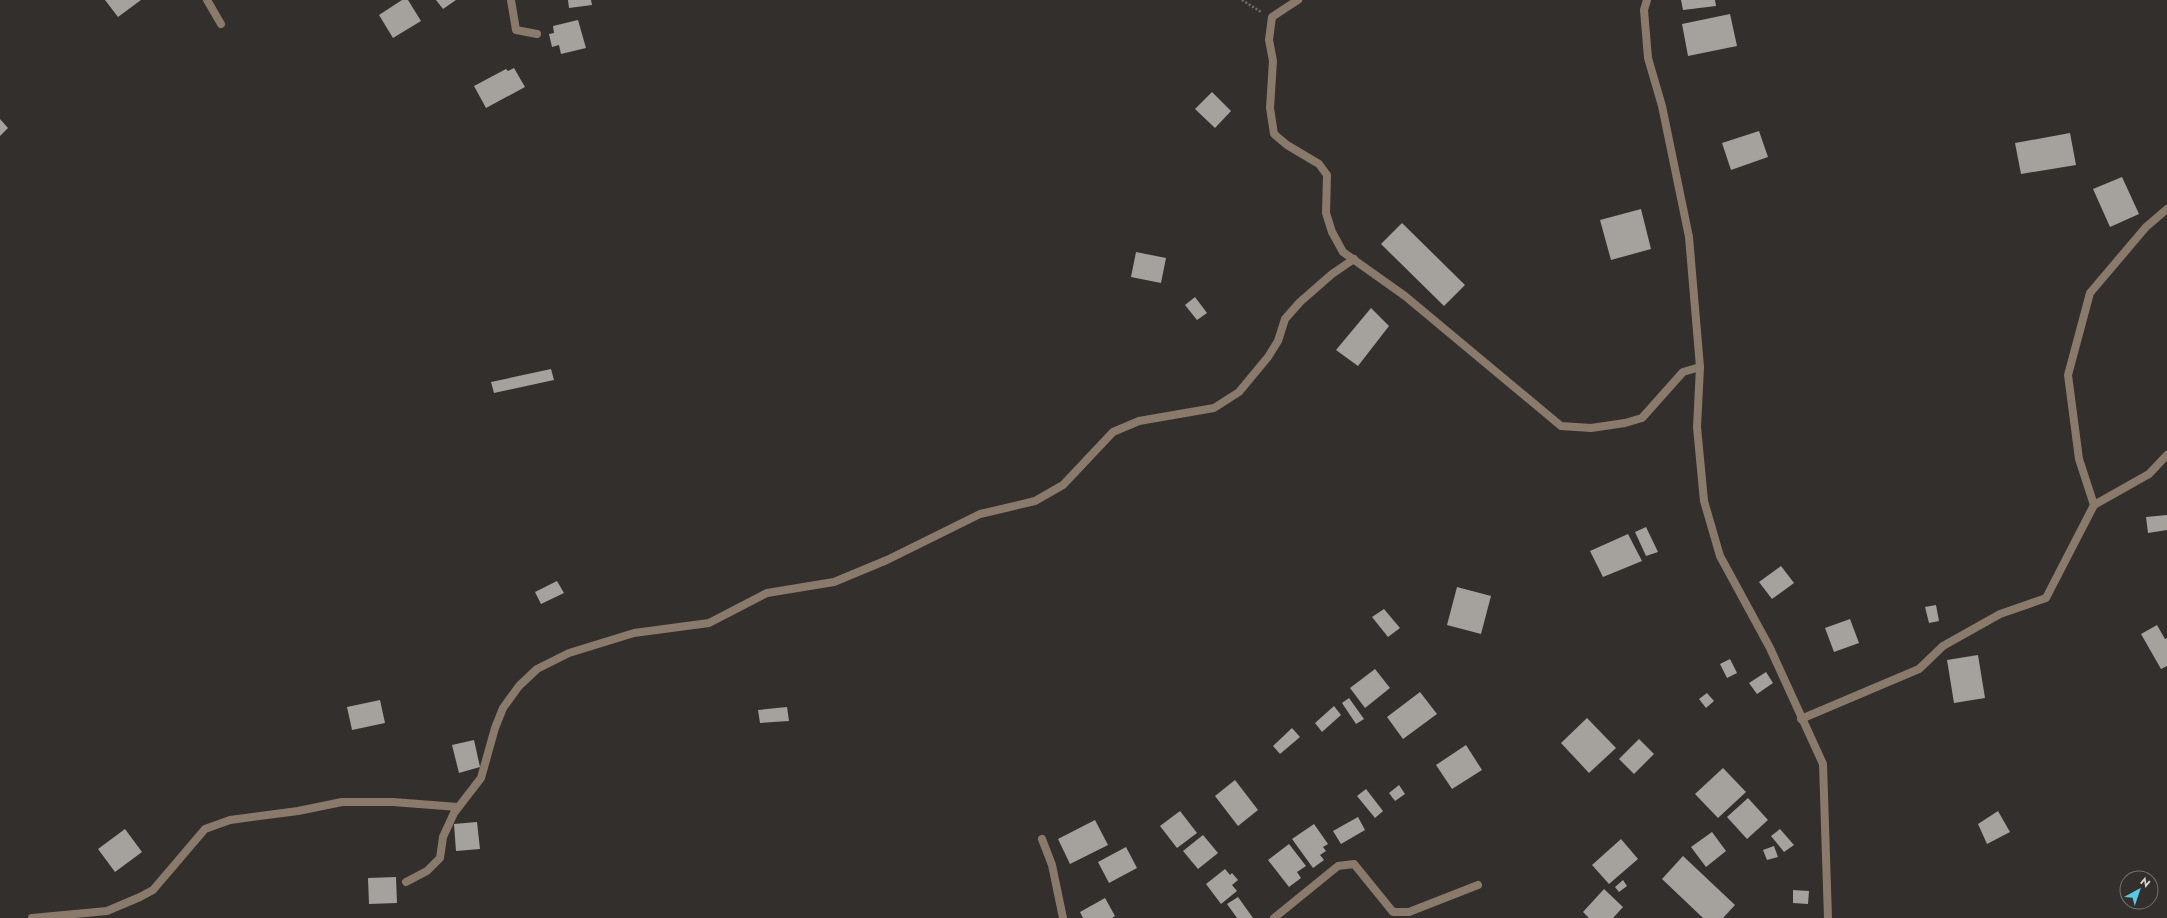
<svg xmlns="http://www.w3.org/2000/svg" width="2167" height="918" font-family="Jost,sans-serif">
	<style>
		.building { fill: #a5a19d }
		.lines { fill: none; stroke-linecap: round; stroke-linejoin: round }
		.path { stroke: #726e6c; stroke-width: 2.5; stroke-dasharray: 2 2; stroke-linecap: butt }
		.minor { stroke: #8a7a6b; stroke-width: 8 }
	</style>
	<rect width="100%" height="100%" fill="#332f2c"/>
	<!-- building -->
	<g class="building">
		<path d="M105,0H141L118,17Z"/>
		<path d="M402,0H408L421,21L393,38L379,15Z"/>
		<path d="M436,0H456L443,9Z"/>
		<path d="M568,0H591L592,5L569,8Z"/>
		<path d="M1681,0H1715L1716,6L1683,10Z"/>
		<path d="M1730,14L1737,46L1688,56L1682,24Z"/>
		<path d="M578,20L586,48L561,54L559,45L552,47L549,34L554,33L553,26Z"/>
		<path d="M514,68L525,87L486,108L474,86L506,69L508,71Z"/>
		<path d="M1212,92L1231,111L1215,128L1195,109Z"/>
		<path d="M0,119L8,128L0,136Z"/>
		<path d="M1759,131L1768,157L1731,170L1722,143Z"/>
		<path d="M2070,133L2076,165L2021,174L2015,143Z"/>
		<path d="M2122,177L2139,214L2110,227L2093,189Z"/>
		<path d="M1641,209L1651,249L1611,260L1600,220Z"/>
		<path d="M1402,223L1465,285L1444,306L1381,244Z"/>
		<path d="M1136,252L1166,258L1161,283L1131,277Z"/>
		<path d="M1195,297L1207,313L1197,320L1185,305Z"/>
		<path d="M1371,308L1389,326L1358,366L1336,350Z"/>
		<path d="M551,369L554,380L494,393L491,382Z"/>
		<path d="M2167,515V530L2148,533L2146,517Z"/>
		<path d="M1646,527L1658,552L1646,556L1635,532Z"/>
		<path d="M1628,534L1642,561L1603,577L1590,551Z"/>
		<path d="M1781,566L1794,583L1772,599L1759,582Z"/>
		<path d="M557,581L564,593L541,604L535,592Z"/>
		<path d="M1457,587L1491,596L1481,634L1447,625Z"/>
		<path d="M1936,605L1939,621L1929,623L1925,607Z"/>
		<path d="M1384,609L1400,628L1388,637L1372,617Z"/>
		<path d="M1850,619L1859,643L1834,652L1825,628Z"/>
		<path d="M2157,625L2165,639L2167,638V666L2161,669L2141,634Z"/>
		<path d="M1978,655L1985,698L1954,703L1947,660Z"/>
		<path d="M1730,659L1737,673L1727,678L1720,664Z"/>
		<path d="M1375,669L1390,688L1365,708L1350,688Z"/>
		<path d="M1766,672L1773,683L1757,694L1749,683Z"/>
		<path d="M1420,692L1437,714L1403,739L1387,717Z"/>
		<path d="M1707,693L1714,701L1706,708L1699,699Z"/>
		<path d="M1349,698L1364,719L1356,724L1342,703Z"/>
		<path d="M380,700L385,723L352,730L347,707Z"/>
		<path d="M1334,706L1341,715L1322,732L1315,723Z"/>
		<path d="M787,707L789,721L760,723L758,710Z"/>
		<path d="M1587,718L1616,748L1589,773L1561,743Z"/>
		<path d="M1292,728L1300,737L1280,754L1273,746Z"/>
		<path d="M1639,739L1654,754L1634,774L1619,759Z"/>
		<path d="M474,740L480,767L459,773L452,745Z"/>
		<path d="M1466,745L1482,770L1452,789L1436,765Z"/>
		<path d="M1723,768L1746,792L1718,818L1695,794Z"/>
		<path d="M1235,780L1258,810L1238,826L1215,796Z"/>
		<path d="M1399,785L1405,794L1395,801L1389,793Z"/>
		<path d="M1366,789L1383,811L1375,818L1357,796Z"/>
		<path d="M1748,798L1768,820L1747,839L1727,817Z"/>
		<path d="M1180,811L1197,833L1177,848L1160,826Z"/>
		<path d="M1998,811L2010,832L1987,844L1978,824Z"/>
		<path d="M1358,817L1365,830L1341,844L1333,831Z"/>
		<path d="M1095,820L1108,845L1070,864L1058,839Z"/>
		<path d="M477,822L480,849L456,851L454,824Z"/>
		<path d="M1314,824L1328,844L1323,847L1326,851L1320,855L1324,860L1313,868L1292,839Z"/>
		<path d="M125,829L142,852L115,872L98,849Z"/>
		<path d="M1780,829L1794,845L1784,852L1771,836Z"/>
		<path d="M1712,832L1726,851L1706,867L1691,847Z"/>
		<path d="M1203,835L1218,853L1198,869L1183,851Z"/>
		<path d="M1621,839L1638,859L1609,884L1592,865Z"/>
		<path d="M1289,844L1306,866L1297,872L1301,878L1289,887L1268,860Z"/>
		<path d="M1774,846L1778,857L1767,860L1763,850Z"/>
		<path d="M1126,847L1137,868L1109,883L1098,862Z"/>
		<path d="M1683,856L1735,905L1723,918H1703L1662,879Z"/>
		<path d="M1225,869L1230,875L1232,873L1238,880L1232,885L1237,891L1221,904L1206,884Z"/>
		<path d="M396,877L397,903L369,904L368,878Z"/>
		<path d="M1623,880L1627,886L1619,892L1615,887Z"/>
		<path d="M1604,889L1623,907L1613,918H1589L1583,912Z"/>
		<path d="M1793,890L1809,891L1808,904L1793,903Z"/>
		<path d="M1238,897L1253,918H1237L1227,904Z"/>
		<path d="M1105,898L1115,916L1112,918H1083L1080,912Z"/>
	</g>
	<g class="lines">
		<!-- path -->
		<path class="path" d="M1242,0L1261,12"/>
		<!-- minor -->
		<g class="minor">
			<path d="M207,0L221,24"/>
			<path d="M511,0L516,30L537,34"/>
			<path d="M1298,0L1272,17L1269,40L1273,61L1270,108L1274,134L1287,145L1319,164L1327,175L1326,213L1332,232L1343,252L1405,296L1561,426L1591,428L1625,423L1642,418L1683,372L1700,367"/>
			<path d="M1647,0L1644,10L1648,58L1662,106L1689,237L1700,367L1697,427L1704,501L1720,556L1770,648L1823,764L1828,918"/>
			<path d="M2094,505L2079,459L2068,375L2090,293L2146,227L2167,209"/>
			<path d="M1801,719L1919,669L1943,646L2000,614L2046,598L2094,505L2149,474L2167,455"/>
			<path d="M1042,839L1052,865L1063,918"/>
			<path d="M406,882L427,871L440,858L443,837L454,813L481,778L495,728L503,708L519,686L537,669L569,653L634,633L709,623L767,593L834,582L887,560L980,514L1035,501L1063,485L1113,432L1139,421L1214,408L1239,392L1268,357L1278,341L1285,319L1300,302L1332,274L1354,259"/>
			<path d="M32,918L107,911L140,897L153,890L205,829L230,820L298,811L342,802H393L458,807"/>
			<path d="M1274,918L1338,866L1354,864L1393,912H1409L1478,885"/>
		</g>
	</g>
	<!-- north arrow -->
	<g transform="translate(2139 890) rotate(40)"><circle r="19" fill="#332f2c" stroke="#75726f"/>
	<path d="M0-3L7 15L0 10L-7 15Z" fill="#58c8e4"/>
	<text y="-6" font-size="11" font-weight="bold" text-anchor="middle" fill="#d8d6d4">N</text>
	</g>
</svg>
